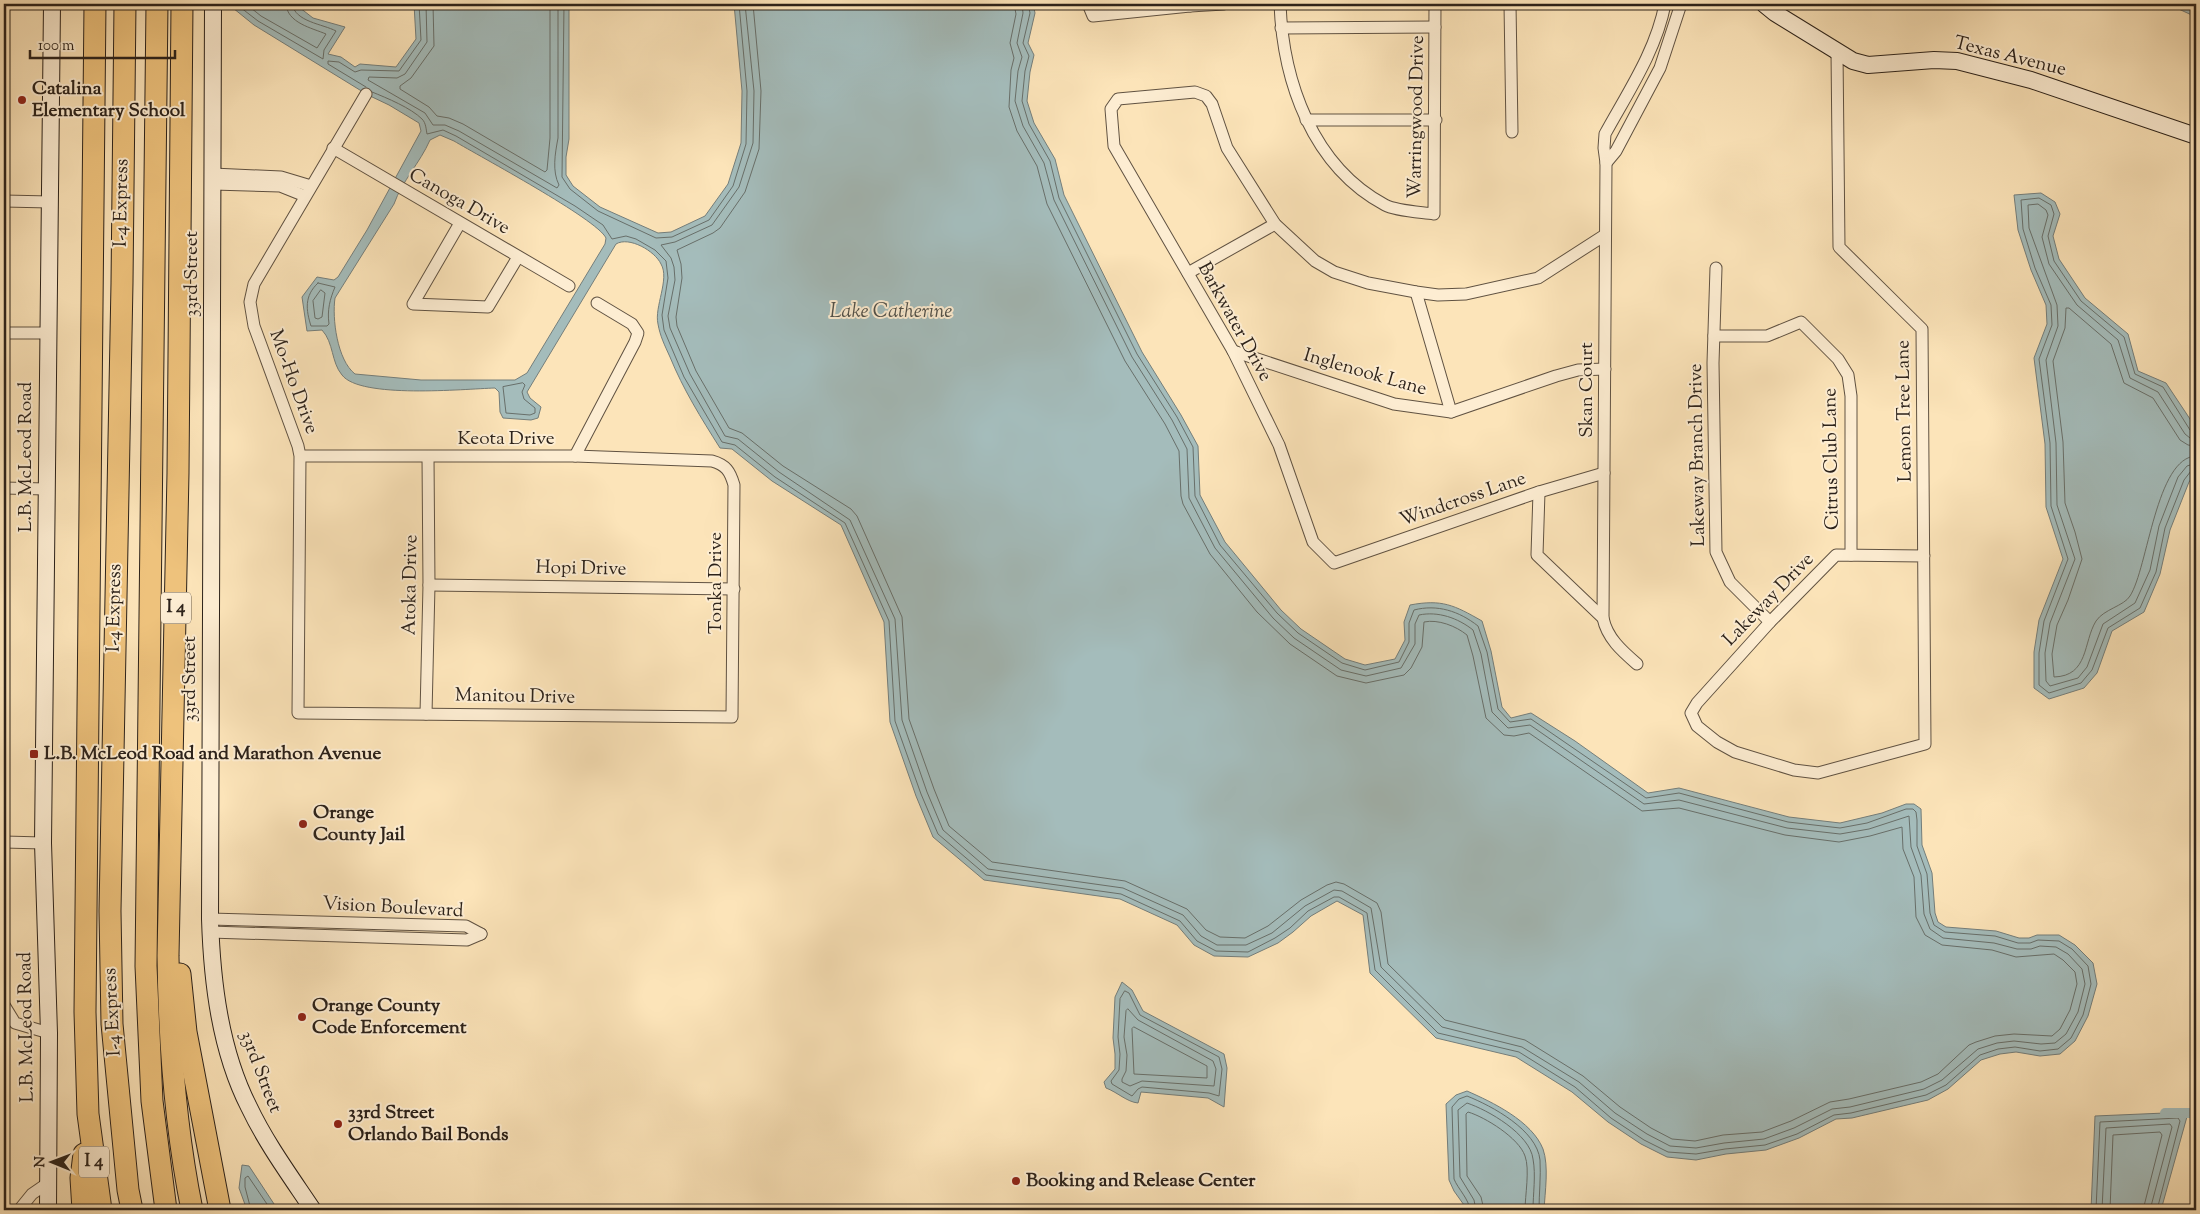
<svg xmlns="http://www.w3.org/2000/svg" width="2200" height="1214" font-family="'Sorts Mill Goudy',serif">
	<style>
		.water { fill: #a4bcbb; stroke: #747e7b; fill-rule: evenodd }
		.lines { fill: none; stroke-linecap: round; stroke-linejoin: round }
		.shore { stroke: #686f6a; stroke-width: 1 }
		.canal { stroke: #a4bcbb; stroke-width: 10 }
		.street-casing { stroke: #605242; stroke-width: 13 }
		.secondary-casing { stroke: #2c221a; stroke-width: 18 }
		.highway-casing { stroke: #2c221a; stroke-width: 23 }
		.street { stroke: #fdedd2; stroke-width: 11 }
		.secondary { stroke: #fdedd2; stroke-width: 16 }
		.highway { stroke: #eec27c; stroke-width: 21 }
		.poi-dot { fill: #8f2418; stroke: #fdedd2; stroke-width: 2 }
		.labels { text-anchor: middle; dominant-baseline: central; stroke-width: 4; stroke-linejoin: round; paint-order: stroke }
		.shield { fill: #fdedd2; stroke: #6b5f51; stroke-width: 1 }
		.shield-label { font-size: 18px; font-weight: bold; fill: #2c221a }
		.street-label { font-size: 19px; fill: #2c221a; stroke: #fdedd2 }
		.poi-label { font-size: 19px; font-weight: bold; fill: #2c221a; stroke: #fdedd2; text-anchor: start }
		.water-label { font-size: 20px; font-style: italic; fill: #50504a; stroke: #fdedd2 }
	</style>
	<rect width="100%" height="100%" fill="#fce4b9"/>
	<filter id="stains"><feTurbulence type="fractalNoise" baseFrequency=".004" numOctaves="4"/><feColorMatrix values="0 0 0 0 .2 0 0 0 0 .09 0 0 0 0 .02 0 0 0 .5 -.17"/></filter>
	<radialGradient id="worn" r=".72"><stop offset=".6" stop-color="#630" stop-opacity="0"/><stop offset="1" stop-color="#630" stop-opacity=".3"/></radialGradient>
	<!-- water -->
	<g class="water">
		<path d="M228,4H295L313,18L345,27L328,54L341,57L355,67L360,64L396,67L416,39L414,4H569V139L566,157V175L573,186L600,207L658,233L671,232L705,216L728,184L741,143L742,91L734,4H1033L1035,13L1028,43L1034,55L1030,72L1027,101L1034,123L1055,159L1064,195L1142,352L1181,415L1198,446L1200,495L1225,542L1281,610L1301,629L1345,659L1365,665L1395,659L1405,640L1404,622L1410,605C1442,599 1454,605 1482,621L1491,651L1502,707L1511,718L1531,713L1575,741L1648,793L1679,788L1789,817L1840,823L1882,813L1906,804H1914L1921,809L1922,845L1932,873L1935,913L1938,922L1946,927L1996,931L2019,938H2029L2037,935H2059L2075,945L2093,963L2097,984L2088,1016L2075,1041L2060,1054L2040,1056L2016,1052L2000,1054L1981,1060L1948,1089L1928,1100L1852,1118L1836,1119L1799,1138L1766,1150L1726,1154L1696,1160L1667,1157L1641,1144L1608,1122L1572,1092L1516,1057L1436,1038L1370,973L1363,915L1337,901L1311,916L1293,932L1278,943L1248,957L1214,956L1194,945L1177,925L1120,899L984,880L933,837L916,796L890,722L884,622L841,525L772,481L732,449L720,448C701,418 683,389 670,357C665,346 660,336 658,324C654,307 670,279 661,264C655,251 629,236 616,244L527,392L530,398L541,407L538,418L531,420L503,418L500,412L499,392L495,388C464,389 360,399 342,375C331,362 334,343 322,330L307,331L302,297L317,277L334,280L338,277L367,230L421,131L419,123L389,105L368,95L254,25ZM440,135L454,141C479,156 597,219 606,238L605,244L527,373L515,380H421L355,374C337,360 332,318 335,298L394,204C402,181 420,163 430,140Z"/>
		<path d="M2167,4H2196V17L2170,5Z"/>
		<path d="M2041,193L2055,202L2060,214L2053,236L2059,259L2085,298L2128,334L2138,371L2166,383L2196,428V472L2189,482L2170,530L2160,574L2144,612L2112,631L2097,673L2084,688L2049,699L2034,688V652L2039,620L2063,559L2046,507L2045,444L2034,358L2047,324L2046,305L2031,270L2018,230L2014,195Z"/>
		<path d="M1122,982L1132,990L1143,1011L1224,1054L1227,1068L1224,1107L1208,1098L1141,1092L1138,1103C1127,1102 1117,1092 1106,1088L1104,1082L1115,1069V1054L1113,1038L1115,997Z"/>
		<path d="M1467,1091C1492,1102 1532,1121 1543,1149C1549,1166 1545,1192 1544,1210H1465L1464,1205L1454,1191L1449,1180L1446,1104L1456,1095Z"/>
		<path d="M2165,1113H2188L2161,1210H2091L2095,1116Z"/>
		<path d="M242,1165L249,1166L278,1210H247L239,1188Z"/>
	</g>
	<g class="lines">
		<!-- shore -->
		<g class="shore">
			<path d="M236,4L258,21L323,59L324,50L336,31C323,24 295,22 292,4"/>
			<path d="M246,4L261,16L317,48L326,34C312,28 287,23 286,4"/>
			<path d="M426,4L427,42L405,74L397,78L369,77L368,80L425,113L433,125H445L459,131L557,188L559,185C552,171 555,154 558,138V4"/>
			<path d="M433,4L434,46L411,78L400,86V89L429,107L437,116L449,118L463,124L545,172L547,170L550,138V4"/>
			<path d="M564,4L562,177L570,189L598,211L656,238L672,237L709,220L733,186L746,144L747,91L739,4"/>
			<path d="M745,4L754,91L753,143L739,187L712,225L675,242L661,245L671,258L674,267L675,280L668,316L670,328L690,374L725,436L738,439L779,472L850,520L895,619L902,720L927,792L943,830L988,869L1123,888L1183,915L1201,936L1217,945H1246L1272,933L1305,906L1334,890L1342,891L1371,908L1381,967L1442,1027L1522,1047L1579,1082L1615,1113L1647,1134L1670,1146L1696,1148L1724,1143L1764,1139L1794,1128L1832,1109L1850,1107L1924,1089L1942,1080L1978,1049L1997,1043L2014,1041L2041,1044L2055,1043L2066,1034L2078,1012L2085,984L2082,969L2068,954L2056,947L2040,946L2031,949H2017L1994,943L1943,938L1930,929L1924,914L1921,875L1911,847L1909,816L1869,829L1840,834L1787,828L1679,800L1644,804L1530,725L1508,728L1492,712L1481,654L1473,630C1458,618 1438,611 1419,615L1415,624V644L1401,668L1366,676L1341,670L1294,638L1273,618L1215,548L1189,498L1187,449L1172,420L1132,357L1054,200L1044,163L1023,126L1015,101L1018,71L1022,57L1017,43L1023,13L1022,4"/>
			<path d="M753,4L761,91L759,149L745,192L720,228L713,233L677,250L681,264L682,278L676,317L677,326L696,371L729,428L742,433L783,466L851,509L857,516L902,617L909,719L934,789L949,826L992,862L1125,881L1187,909L1206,930L1220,937L1245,938L1268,926L1301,900L1327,885L1336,882L1344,884L1377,903L1381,912L1388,964L1445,1020L1525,1040L1583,1076L1620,1107L1651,1128L1672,1139L1695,1141L1723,1135L1762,1132L1791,1121L1830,1102L1849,1099L1921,1082L1938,1074L1969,1045L1976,1042L1995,1036L2014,1034L2052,1036L2060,1029L2070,1010L2077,984L2075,972L2063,960L2054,954L2016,957L1992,950L1942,945L1925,935L1916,917L1914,877L1903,849L1902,827L1870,836L1839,842L1785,835L1679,808L1642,811L1529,733L1514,736L1504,735L1486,718L1473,656L1467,635C1456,626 1438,619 1424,622L1422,647L1411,668L1404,675L1366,683L1337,676L1290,644L1257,612L1210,554L1183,504L1181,496L1179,451L1165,424L1125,361L1047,204L1037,166L1017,131L1009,107L1011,70L1014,58L1010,43L1016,14L1014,4"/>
			<path d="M366,87L328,64V61L339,62L355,72L361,70L399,71L421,40L419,4"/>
			<path d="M372,92C387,98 411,108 422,119C426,123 426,129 427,134L443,130L456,136L575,206L603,225L612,239L626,236L636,239L655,250L666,261L668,278L662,315L664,330L684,377L722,442L735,445L775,477L845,523L889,621L895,721L921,794L938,834L986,875L1121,894L1180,921L1197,941L1216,951L1248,952L1275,938L1290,928L1308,911L1334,897H1339L1367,913L1375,970L1438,1033L1519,1052L1575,1087L1611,1118L1644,1140L1668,1152L1696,1154L1725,1149L1765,1145L1797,1134L1834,1115L1851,1113L1926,1095L1946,1085L1980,1055L1998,1049L2015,1047L2040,1051L2058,1049L2071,1038L2083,1015L2091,984L2088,966L2072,949L2059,941L2038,940L2030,943H2018L1995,936L1945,932L1934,925L1930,913L1927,874L1917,846V820L1916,812L1913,809H1906L1867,823L1840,828L1788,822L1679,793L1646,798L1531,719L1510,722L1498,709L1487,652L1478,626C1459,611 1437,604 1414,610L1409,623V642L1399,662L1365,670L1342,663L1298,633L1277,613L1220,545L1195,496L1193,447L1177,417L1137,354L1059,198L1050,161L1029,124L1022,101L1025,71L1029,56L1023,43L1030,13L1028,4"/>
			<path d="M318,283L335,287C330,299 327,310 329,324L327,326H311C306,310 304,296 318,283Z"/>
			<path d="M321,290L325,293L322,317L318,319L315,318L313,301Z"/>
			<path d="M523,383L525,385L522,392L524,399L535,408V413L530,415L506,413L503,387Z"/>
			<path d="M2196,432L2190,430L2163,387L2135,374L2124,337L2081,301L2054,261L2048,236L2054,214L2051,205L2039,198L2021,200L2023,229L2035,268L2051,305L2052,325L2039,359L2050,443L2051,506L2068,559L2044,621L2039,653V685L2049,693L2081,683L2092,670L2108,628L2140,608L2156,572L2165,528L2184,480L2191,471L2196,470"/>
			<path d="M2196,439L2190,438L2185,434L2158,392L2130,378L2118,340L2077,305L2049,264L2042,237L2048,215L2046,210L2038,204L2028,205L2029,228L2057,305L2058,326L2046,360L2056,443L2057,505L2075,559L2050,623L2045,653L2046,681L2050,686L2078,678L2087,667L2103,624L2135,603L2150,570L2159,526L2178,477L2187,466L2196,463"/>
			<path d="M2196,446L2188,445L2180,440L2153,398L2124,383L2111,344L2069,308H2066L2065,328L2053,361L2063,442L2065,503L2075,532L2082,559L2068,600L2057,625L2052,654L2054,677C2089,676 2083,642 2096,621C2104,609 2124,606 2130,596C2148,568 2156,457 2196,456"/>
			<path d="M1125,991L1129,993L1140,1015L1219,1057L1222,1069L1219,1096L1209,1093L1142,1087L1138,1089L1132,1096L1112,1084L1111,1081L1119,1070L1120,1054L1118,1037L1120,999Z"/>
			<path d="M1128,1009L1138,1020L1213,1061L1216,1069L1214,1086L1142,1081L1130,1086L1122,1082V1079L1126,1071L1127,1055L1124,1037L1126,1011Z"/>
			<path d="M1134,1027L1207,1066V1078L1134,1074L1132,1029Z"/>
			<path d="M251,1210L245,1187V1178L248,1176L271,1210"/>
			<path d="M1470,1210C1469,1199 1458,1189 1454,1179L1452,1107L1459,1099L1467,1096C1492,1106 1537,1130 1540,1160C1541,1176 1539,1194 1539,1210"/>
			<path d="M1476,1210L1474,1200L1460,1177L1458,1110L1467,1103C1488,1110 1530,1134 1533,1159C1536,1175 1533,1194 1533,1210"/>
			<path d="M1484,1210L1481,1197L1467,1176L1466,1114L1468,1112C1485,1117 1519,1138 1525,1156C1530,1169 1525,1196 1525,1210"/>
			<path d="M2096,1210L2100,1122L2178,1118L2180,1121L2157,1210"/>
			<path d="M2102,1210L2106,1128L2170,1124L2172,1127L2150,1210"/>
			<path d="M2110,1210L2113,1135L2160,1132L2162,1135L2143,1210"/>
		</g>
		<!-- canal -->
		<path class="canal" d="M2165,1113H2196"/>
		<!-- street casing -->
		<g class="street-casing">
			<g id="street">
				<path d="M1088,4L1093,16L1190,6L1189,4"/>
				<path d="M1280,4C1283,81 1312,166 1385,205C1396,211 1420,212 1434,214L1435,4"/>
				<path d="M1510,4L1512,132"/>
				<path d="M1190,6L1224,4"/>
				<path d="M1281,28L1435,27"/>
				<path d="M1837,51L1839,247L1922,329L1925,744L1818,773L1794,770L1735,752L1717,742L1697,726L1691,713L1697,703L1770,622L1836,555L1924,556"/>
				<path d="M1306,120H1436"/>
				<path d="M333,148L569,286"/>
				<path d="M1606,163L1616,151L1660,68L1681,4"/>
				<path d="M213,174L281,177L311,186"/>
				<path d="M213,184L280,186L305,196"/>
				<path d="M4,201L50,202"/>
				<path d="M460,223L413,304L488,307L518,257"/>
				<path d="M1716,268L1713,363L1716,552L1730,582L1770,622"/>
				<path d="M1188,273L1275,224"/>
				<path d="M1416,292L1451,412"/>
				<path d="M4,333H47"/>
				<path d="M1714,336H1767L1801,322L1838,359L1848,375L1851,396V555"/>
				<path d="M1233,351L1394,404L1451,412L1556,376L1578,370L1605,369"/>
				<path d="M300,456H575L712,461C726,465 730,471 734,485L732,717L298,713L300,456L298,446L254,326L250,302L254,284L366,94"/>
				<path d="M575,456L635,342L638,333L632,324L597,303"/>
				<path d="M1604,473L1539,492L1334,563L1313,542L1279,445L1233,351L1114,146L1111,109L1118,99L1195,92L1206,96L1212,104L1227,148L1275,224L1315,261L1334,272L1368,283L1416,292L1438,295L1466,294L1538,278L1605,235"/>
				<path d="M4,488L46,489"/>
				<path d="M1539,492L1537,555L1603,618"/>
				<path d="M429,585L734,589"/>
				<path d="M1637,664C1622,651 1607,638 1603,618L1606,163L1604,148L1605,134C1628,92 1656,51 1665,4"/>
				<path d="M426,714L429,585L428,457"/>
				<path d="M4,842L43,843"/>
				<path d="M210,919L466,926L481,934"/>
				<path d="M210,932L467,940L481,934"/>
				<path d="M4,1005L15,1023L49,1033"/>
				<path d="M19,1210L32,1194L48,1183"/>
			</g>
		</g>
		<!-- secondary casing -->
		<g class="secondary-casing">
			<g id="secondary">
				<path d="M213,4L210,919C212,982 220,1050 249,1107C266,1143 291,1177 313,1210"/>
				<path d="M1764,4L1775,13L1853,61L1868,65L1934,60L1957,61L2031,80L2196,136"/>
				<path d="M48,1210L49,1033L43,843L52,4"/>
			</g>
		</g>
		<!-- highway casing -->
		<g class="highway-casing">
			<g id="highway">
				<path d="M95,4L85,1012L88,1114L101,1210"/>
				<path d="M125,4L122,283L110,911L112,1024L128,1190L132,1210"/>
				<path d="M157,4L146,966L152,1101L166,1210"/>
				<path d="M182,4L178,473L168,956C169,1042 175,1126 192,1210"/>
				<path d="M180,974L186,1032L220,1210"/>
				<path d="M83,1210L81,1178L84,1154"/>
			</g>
		</g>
		<!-- street -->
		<use href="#street" class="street"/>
		<!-- secondary -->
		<use href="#secondary" class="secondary"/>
		<!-- highway -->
		<use href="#highway" class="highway"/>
	</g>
	<!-- markers -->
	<g class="poi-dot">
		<circle cx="22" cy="100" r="5"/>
		<rect x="29" y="749" width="10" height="10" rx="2.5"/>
		<circle cx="303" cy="824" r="5"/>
		<circle cx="302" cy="1017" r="5"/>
		<circle cx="338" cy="1124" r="5"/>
		<circle cx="1016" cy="1181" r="5"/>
	</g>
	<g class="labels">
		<!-- shield labels -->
		<g class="shield">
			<rect x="161" y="592.5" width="30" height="31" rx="4"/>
			<rect x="79" y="1146.5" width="30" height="31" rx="4"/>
		</g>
		<g class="shield-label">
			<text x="176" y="608">I 4</text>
			<text x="94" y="1162">I 4</text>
		</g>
		<!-- street labels -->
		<g class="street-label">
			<text transform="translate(2010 57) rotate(14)">Texas Avenue</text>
			<text transform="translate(1417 117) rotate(-89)">Warringwood Drive</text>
			<text transform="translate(459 202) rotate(30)">Canoga Drive</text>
			<text transform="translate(122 203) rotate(-89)">I-4 Express</text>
			<text transform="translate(192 274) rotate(-90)">33rd Street</text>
			<text transform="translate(1234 322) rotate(61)">Barkwater Drive</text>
			<text transform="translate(1365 373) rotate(16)">Inglenook Lane</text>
			<text transform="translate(293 382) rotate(70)">Mo-Ho Drive</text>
			<text transform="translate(1587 390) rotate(-90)">Skan Court</text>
			<text transform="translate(1905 411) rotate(-91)">Lemon Tree Lane</text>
			<text x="506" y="439">Keota Drive</text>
			<text transform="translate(1698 455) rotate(-91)">Lakeway Branch Drive</text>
			<text transform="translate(26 457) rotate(-90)">L.B. McLeod Road</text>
			<text transform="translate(1832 459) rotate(-91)">Citrus Club Lane</text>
			<text transform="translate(1463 500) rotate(-19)">Windcross Lane</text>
			<text transform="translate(581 569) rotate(1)">Hopi Drive</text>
			<text transform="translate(716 583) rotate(-90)">Tonka Drive</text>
			<text transform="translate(411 585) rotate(-89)">Atoka Drive</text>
			<text transform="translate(1769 600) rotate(-46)">Lakeway Drive</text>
			<text transform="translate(115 608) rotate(-89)">I-4 Express</text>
			<text transform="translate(190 679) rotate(-90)">33rd Street</text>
			<text transform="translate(515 697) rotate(1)">Manitou Drive</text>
			<text transform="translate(393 908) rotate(3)">Vision Boulevard</text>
			<text transform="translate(113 1012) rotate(-93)">I-4 Express</text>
			<text transform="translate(27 1027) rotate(-91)">L.B. McLeod Road</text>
			<text transform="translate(260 1072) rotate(69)">33rd Street</text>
		</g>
		<!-- poi labels -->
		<g class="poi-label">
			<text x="32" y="89">Catalina<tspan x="32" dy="22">Elementary School</tspan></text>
			<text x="44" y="754">L.B. McLeod Road and Marathon Avenue</text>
			<text x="313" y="813">Orange<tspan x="313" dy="22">County Jail</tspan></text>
			<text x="312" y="1006">Orange County<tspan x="312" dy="22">Code Enforcement</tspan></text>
			<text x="348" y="1113">33rd Street<tspan x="348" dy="22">Orlando Bail Bonds</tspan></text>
			<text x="1026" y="1181">Booking and Release Center</text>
		</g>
		<!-- water labels -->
		<g class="water-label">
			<text x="891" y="312">Lake Catherine</text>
		</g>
	</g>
	<!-- margin -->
	<rect width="2200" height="1214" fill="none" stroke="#fce4b9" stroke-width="20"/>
	<rect x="5" y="5" width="2190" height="1204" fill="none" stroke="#2c221a" stroke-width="2.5"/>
	<rect x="10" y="10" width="2180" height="1194" fill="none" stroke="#2c221a"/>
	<!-- north arrow -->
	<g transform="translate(52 1162) rotate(271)" stroke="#fdedd2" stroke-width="4" paint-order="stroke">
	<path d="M0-4L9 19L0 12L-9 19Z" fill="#2c221a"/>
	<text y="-8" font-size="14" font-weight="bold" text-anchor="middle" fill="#2c221a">N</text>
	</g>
	<!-- scale -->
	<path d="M30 50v8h145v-8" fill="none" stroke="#2c221a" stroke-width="2.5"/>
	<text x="38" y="50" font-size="15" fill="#2c221a" stroke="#fdedd2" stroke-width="4" paint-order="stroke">100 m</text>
	<rect width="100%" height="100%" filter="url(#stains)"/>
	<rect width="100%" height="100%" fill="url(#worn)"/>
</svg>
